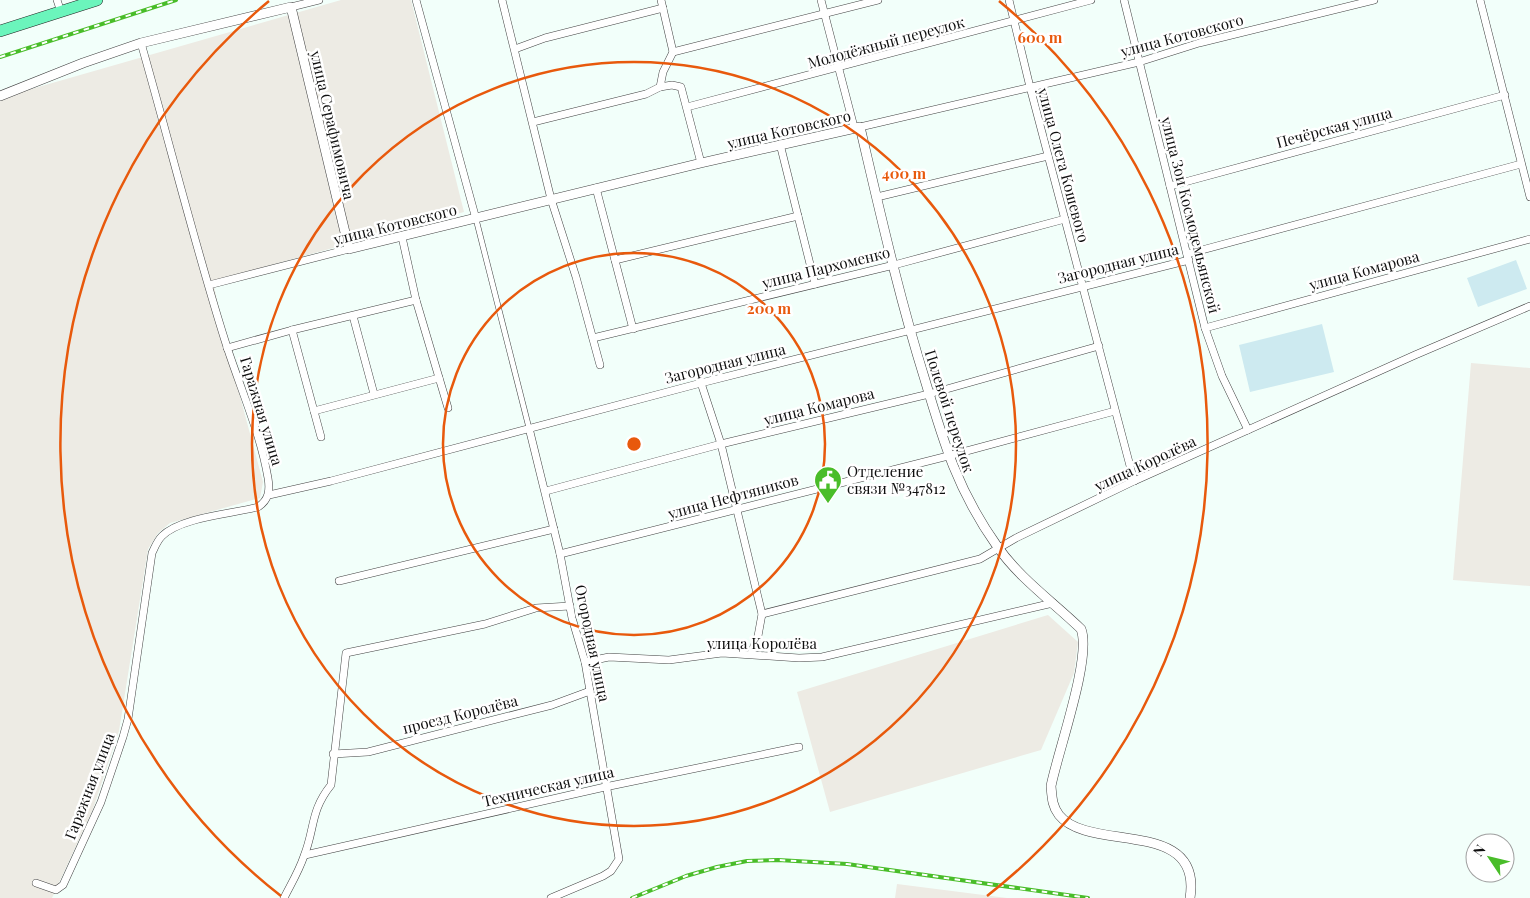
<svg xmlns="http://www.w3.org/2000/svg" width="1530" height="898" font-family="'Playfair Display',serif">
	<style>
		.industrial { fill: #edebe4 }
		.pitch { fill: #cdeaf0 }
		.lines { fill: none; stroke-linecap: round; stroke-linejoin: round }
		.pedestrian-casing { stroke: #424242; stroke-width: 6 }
		.minor-casing { stroke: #424242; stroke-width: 8 }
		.tertiary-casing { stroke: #424242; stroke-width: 10 }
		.primary-casing { stroke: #202020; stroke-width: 12 }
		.pedestrian { stroke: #fff; stroke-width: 5 }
		.minor { stroke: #fff; stroke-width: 7 }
		.tertiary { stroke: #fff; stroke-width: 9 }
		.primary { stroke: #6bf5bc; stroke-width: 11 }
		.rail-casing { stroke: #49bd29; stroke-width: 4 }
		.rail { stroke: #fff; stroke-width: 2; stroke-dasharray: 5.5; stroke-linecap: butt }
		.ring { fill: none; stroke: #e8590c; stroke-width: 2.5 }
		.labels { text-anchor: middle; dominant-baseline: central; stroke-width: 5; stroke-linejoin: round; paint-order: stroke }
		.street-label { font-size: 15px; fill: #0f0f0f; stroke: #fff }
		.poi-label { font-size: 15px; fill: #0f0f0f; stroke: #fff; text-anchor: start }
		.centre { fill: #e8590c; stroke: #fff; stroke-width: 2.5 }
		.ring-label { font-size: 15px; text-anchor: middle; font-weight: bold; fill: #e8590c; stroke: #fff; stroke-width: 5; stroke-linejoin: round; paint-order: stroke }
	</style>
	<rect width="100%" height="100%" fill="#f2fffa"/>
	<!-- industrial -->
	<g class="industrial">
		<path d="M341,0H411L464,212L213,281L227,348L263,482L260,498L170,523L158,533L148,549L119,731L93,809L52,898H0V98Z"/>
		<path d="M1471,363L1530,368V586L1453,580Z"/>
		<path d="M1048,615L1078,642L1074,673L1041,750L830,812L797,692Z"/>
		<path d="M897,884L1007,898H895Z"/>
	</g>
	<!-- pitch -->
	<g class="pitch">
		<path d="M1516,260L1527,289L1478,307L1467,278Z"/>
		<path d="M1322,324L1334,372L1250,392L1239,345Z"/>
	</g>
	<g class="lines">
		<!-- pedestrian casing -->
		<g class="pedestrian-casing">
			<path id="pedestrian" d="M476,219L529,428"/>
		</g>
		<!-- minor casing -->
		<g class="minor-casing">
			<g id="minor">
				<path d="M57,0L61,12"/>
				<path d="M416,0L476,219"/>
				<path d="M502,0L551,199L576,277L600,365"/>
				<path d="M661,0L673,52L663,72L660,87L672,85L681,87L701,163"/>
				<path d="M821,0L854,127"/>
				<path d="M1009,0L1030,87L1134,481"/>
				<path d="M1124,0L1205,328L1222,376L1248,430"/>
				<path d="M1480,0L1530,197"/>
				<path d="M291,7L319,0"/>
				<path d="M515,49L545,38L663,8"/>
				<path d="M673,52L878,0"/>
				<path d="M687,107L1091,0"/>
				<path d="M533,122L646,94L660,87"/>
				<path d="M860,127L1139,62L1199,43L1374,0"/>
				<path d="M780,144L815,284"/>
				<path d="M1170,186L1505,95"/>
				<path d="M596,188L633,329"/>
				<path d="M877,197L1048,156"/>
				<path d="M402,237L416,300L448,408"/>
				<path d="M1187,254L1521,164"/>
				<path d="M615,260L798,216"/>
				<path d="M209,285L349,249"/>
				<path d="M353,316L374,394"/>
				<path d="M1205,328L1530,239"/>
				<path d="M292,330L321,437"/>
				<path d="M593,338L894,265L1065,219"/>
				<path d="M227,348L292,330L416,300"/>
				<path d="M701,383L721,444L762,614L758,636L751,654"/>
				<path d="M314,411L439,378"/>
				<path d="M529,428L560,554L572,618L585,662L619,859L611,871L603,876L551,898"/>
				<path d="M546,491L721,444L929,394L1099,346"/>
				<path d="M269,495L331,481L701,383L1189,260"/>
				<path d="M560,554L948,456L1115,411"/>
				<path d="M339,581L554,529"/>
				<path d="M762,614L980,559L1016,538L1134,481L1415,355L1530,306"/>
				<path d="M585,662L609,657L669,660L722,653L799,658L822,657L1053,603"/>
				<path d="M333,754L368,752L552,705L590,691"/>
				<path d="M305,855L605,787L799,747"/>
				<path d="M36,883L56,890L63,885L101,802L123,737L128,719L152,553C155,547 157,541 162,536C181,517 232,514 258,507C269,500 270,490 268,478C260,432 241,390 227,347C195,247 170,144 141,43"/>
				<path d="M284,898C291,884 299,871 304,856C315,829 310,811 331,785L346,653L485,624L536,608L570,606"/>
			</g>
		</g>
		<!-- tertiary casing -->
		<g class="tertiary-casing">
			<path id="tertiary" d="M0,96L83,63L141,43L291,7L349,249L701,163L860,127C880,212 899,297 925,380C944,444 958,491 997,546C1019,578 1053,602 1081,629C1092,657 1058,751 1051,786C1052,797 1052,806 1059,815C1089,853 1203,817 1190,898"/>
		</g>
		<!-- primary casing -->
		<g class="primary-casing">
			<path id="primary" d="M0,31L97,0"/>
		</g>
		<!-- pedestrian -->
		<use href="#pedestrian" class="pedestrian"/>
		<!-- minor -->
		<use href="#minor" class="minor"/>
		<!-- tertiary -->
		<use href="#tertiary" class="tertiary"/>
		<!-- primary -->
		<use href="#primary" class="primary"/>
		<!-- rail casing -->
		<g class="rail-casing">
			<g id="rail">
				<path d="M0,57L176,0"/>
				<path d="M632,898L686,876L717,867L747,861L778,860L847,864L1088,898"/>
			</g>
		</g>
		<!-- rail -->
		<use href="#rail" class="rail"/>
	</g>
	<!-- distance rings -->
	<g class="ring">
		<circle cx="634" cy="444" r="191"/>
		<circle cx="634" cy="444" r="382"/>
		<path d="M281 896A574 574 0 0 1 269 1M999 1A574 574 0 0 1 987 896"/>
	</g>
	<!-- icons -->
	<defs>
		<g id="civic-pin" transform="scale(1.4375)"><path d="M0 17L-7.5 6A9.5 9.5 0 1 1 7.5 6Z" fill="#49bd29" stroke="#fff"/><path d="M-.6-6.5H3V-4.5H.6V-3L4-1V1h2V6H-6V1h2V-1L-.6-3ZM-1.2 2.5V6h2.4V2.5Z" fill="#fff"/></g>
	</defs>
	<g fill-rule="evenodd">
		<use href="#civic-pin" x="828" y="480"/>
	</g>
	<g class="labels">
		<!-- street labels -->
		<g class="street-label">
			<text transform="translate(1182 35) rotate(-15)">улица Котовского</text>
			<text transform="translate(886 42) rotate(-15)">Молодёжный переулок</text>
			<text transform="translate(333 125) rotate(77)">улица Серафимовича</text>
			<text transform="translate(1334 127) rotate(-15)">Печёрская улица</text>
			<text transform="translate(789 129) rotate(-13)">улица Котовского</text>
			<text transform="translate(1064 165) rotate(75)">улица Олега Кошевого</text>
			<text transform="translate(1191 215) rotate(76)">улица Зои Космодемьянской</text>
			<text transform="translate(395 224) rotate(-14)">улица Котовского</text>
			<text transform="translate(1118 263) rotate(-14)">Загородная улица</text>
			<text transform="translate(826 267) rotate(-14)">улица Пархоменко</text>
			<text transform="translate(1364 270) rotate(-15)">улица Комарова</text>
			<text transform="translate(725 363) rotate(-14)">Загородная улица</text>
			<text transform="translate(819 406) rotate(-14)">улица Комарова</text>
			<text transform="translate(262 411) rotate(73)">Гаражная улица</text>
			<text transform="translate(950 411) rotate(72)">Полевой переулок</text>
			<text transform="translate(1145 463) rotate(-25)">улица Королёва</text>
			<text transform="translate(733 496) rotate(-15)">улица Нефтяников</text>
			<text transform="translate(593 643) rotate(78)">Огородная улица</text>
			<text x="762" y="643">улица Королёва</text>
			<text transform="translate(460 714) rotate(-14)">проезд Королёва</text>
			<text transform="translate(89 786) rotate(-69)">Гаражная улица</text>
			<text transform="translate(548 786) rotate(-13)">Техническая улица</text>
		</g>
		<!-- poi labels -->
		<g class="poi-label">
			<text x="847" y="471">Отделение<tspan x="847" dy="17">связи №347812</tspan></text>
		</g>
	</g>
	<circle cx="634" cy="444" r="8" class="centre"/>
	<g class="ring-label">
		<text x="1040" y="43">600 m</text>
		<text x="904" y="179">400 m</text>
		<text x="769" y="314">200 m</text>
	</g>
	<!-- north arrow -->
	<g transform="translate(1490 858) rotate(305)"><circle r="24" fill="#ffffff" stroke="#9f9f9f"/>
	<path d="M0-4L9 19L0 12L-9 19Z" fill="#49bd29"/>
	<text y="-8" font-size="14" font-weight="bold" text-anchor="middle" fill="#0f0f0f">N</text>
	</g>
</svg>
